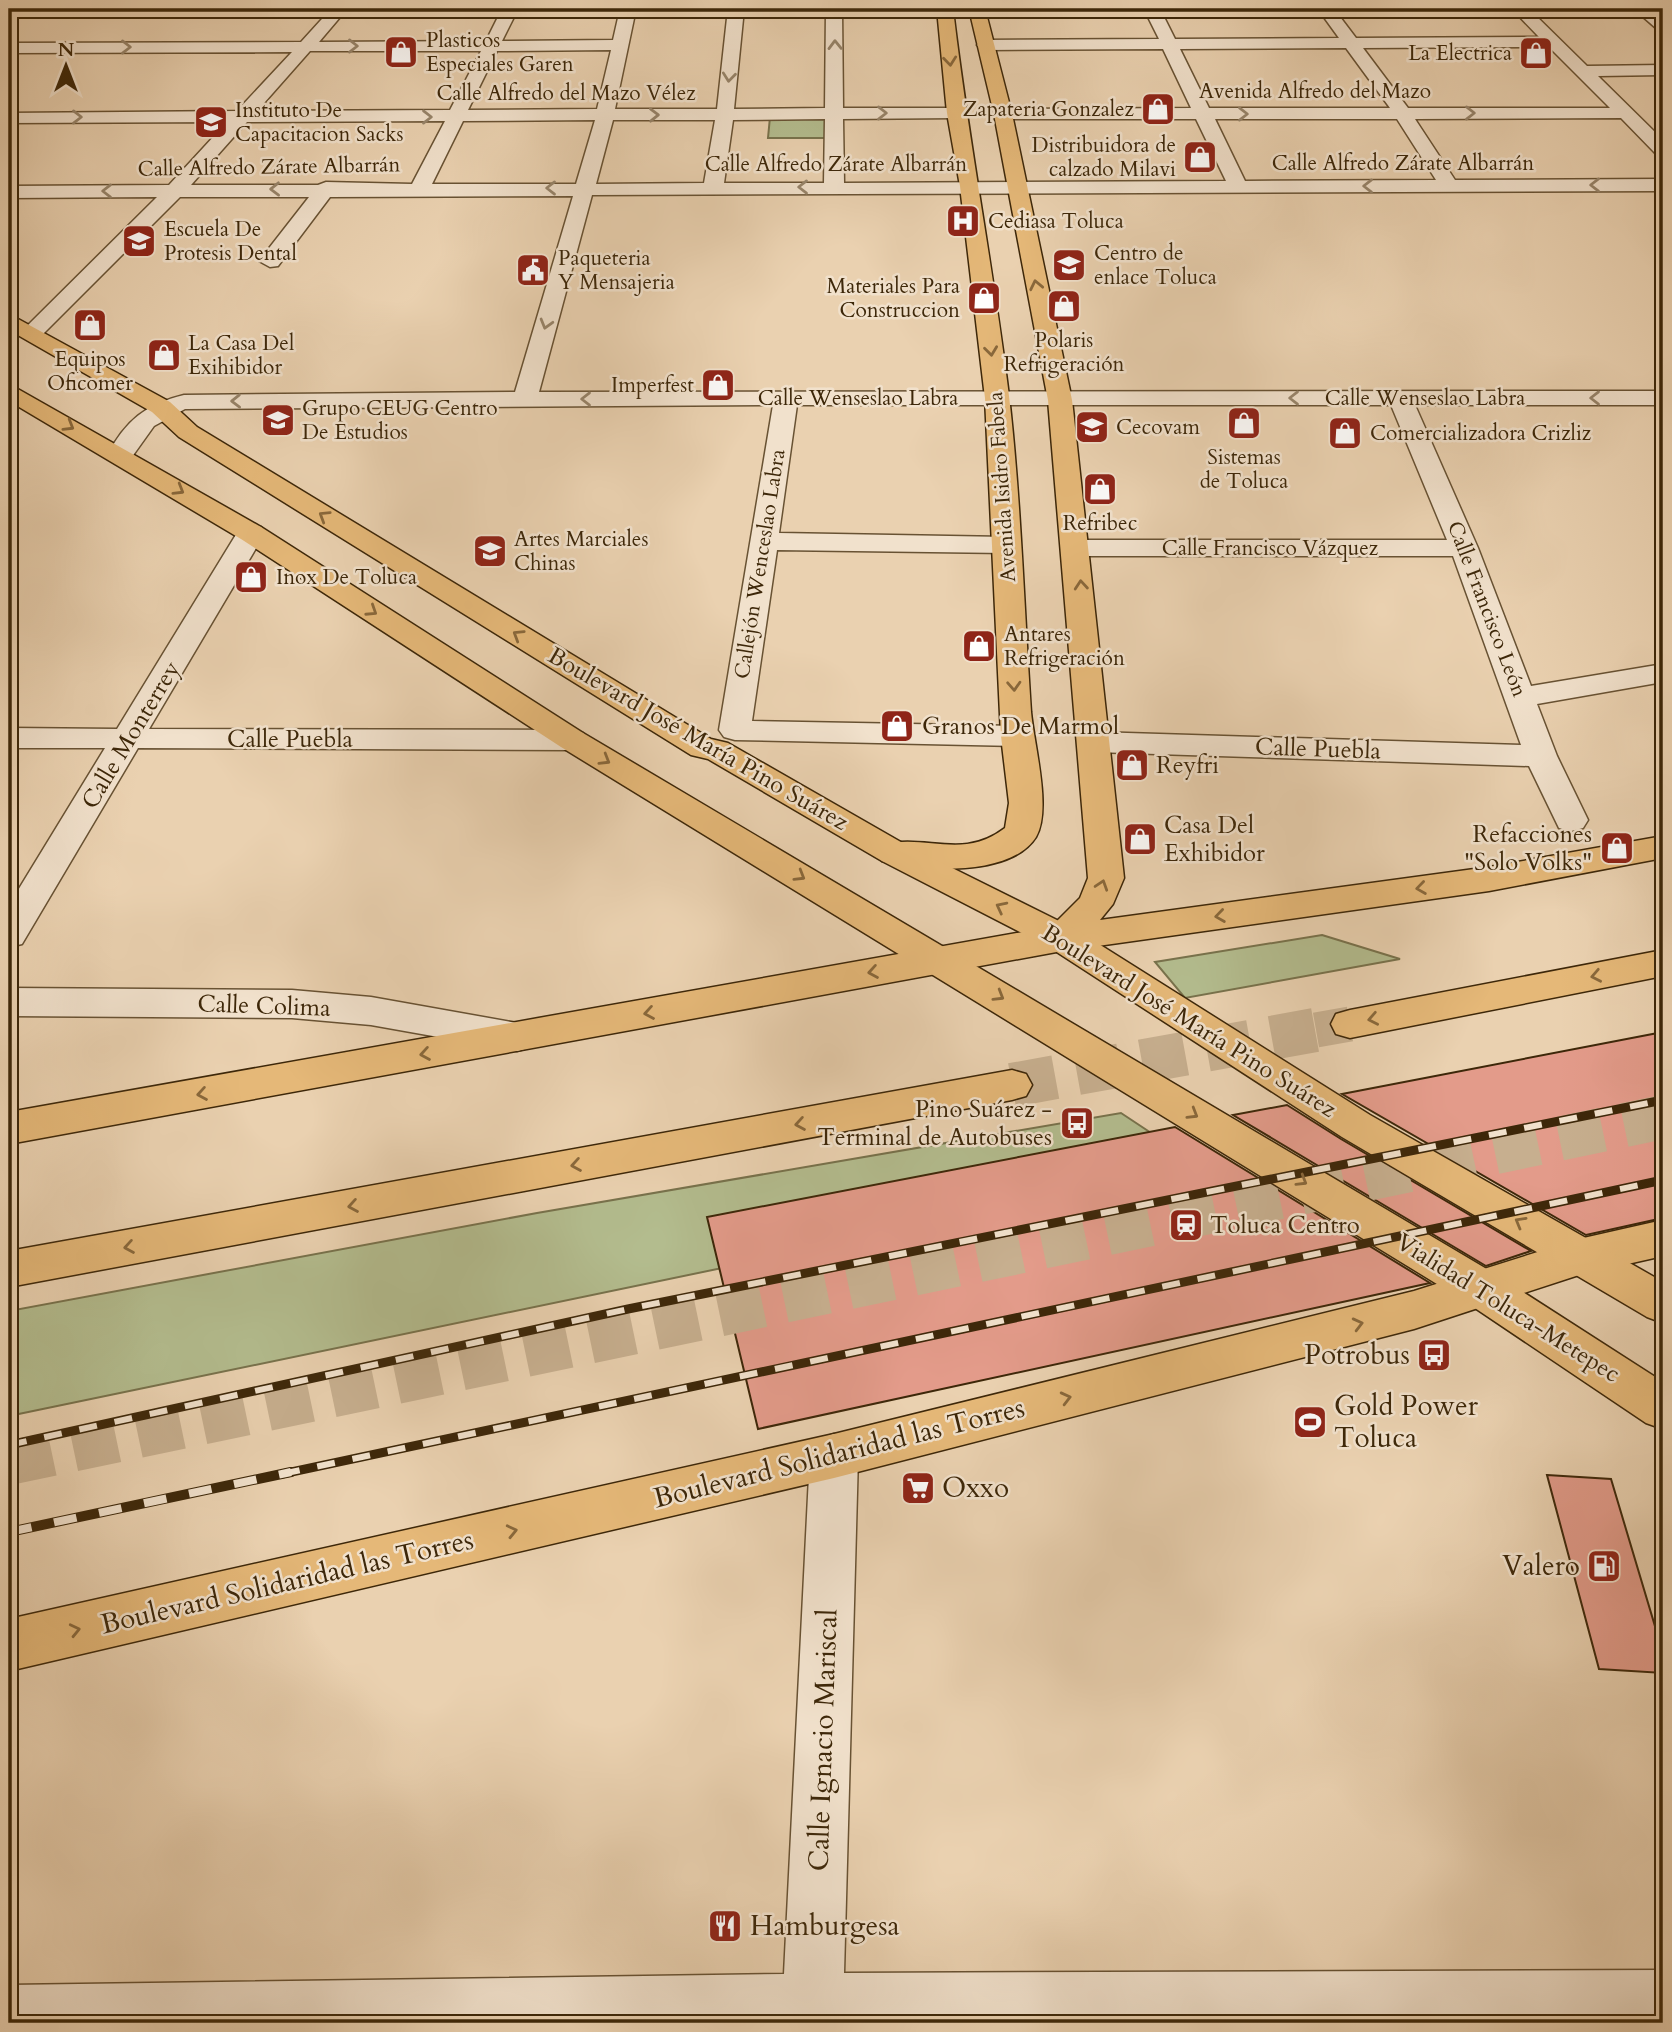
<svg xmlns="http://www.w3.org/2000/svg" width="1672" height="2032" font-family="Cardo,serif">
	<style>
		.green { fill: #b3bc8e; stroke: #78724c; stroke-width: 2 }
		.building { fill: #e39b8a; stroke: #3d2709; stroke-width: 2 }
		.lines { fill: none; stroke-linecap: round; stroke-linejoin: round }
		.highway-tunnel-far1 { stroke: #c7af8f; stroke-width: 35; stroke-dasharray: 35 18; stroke-linecap: butt }
		.highway-tunnel { stroke: #c7af8f; stroke-width: 44; stroke-dasharray: 44 22; stroke-linecap: butt }
		.minor-casing { stroke: #685233; stroke-width: 3 }
		.major-casing { stroke: #3d2709; stroke-width: 3 }
		.highway-casing { stroke: #3d2709; stroke-width: 3 }
		.minor { fill: #f1e1cc; fill-rule: evenodd }
		.major { fill: #e5b878; fill-rule: evenodd }
		.highway { fill: #e5b878; fill-rule: evenodd }
		.rail-far1-casing { stroke: #3d2709; stroke-width: 9 }
		.rail-casing { stroke: #3d2709; stroke-width: 10 }
		.rail-far1 { stroke: #f1e1cc; stroke-width: 6; stroke-dasharray: 18; stroke-linecap: butt }
		.rail { stroke: #f1e1cc; stroke-width: 8; stroke-dasharray: 23; stroke-linecap: butt }
		.oneway { stroke: #97846a }
		.oneway2 { stroke: #89683b }
		.labels { text-anchor: middle; dominant-baseline: central; stroke-width: 5; stroke-linejoin: round; paint-order: stroke }
		.far-poi-label { font-size: 21px; fill: #3d2709; stroke: #f1e1cc; text-anchor: start }
		.far-street-label { font-size: 21px; fill: #3d2709; stroke: #f1e1cc }
		.poi-label { font-size: 24px; fill: #3d2709; stroke: #f1e1cc; text-anchor: start }
		.street-label { font-size: 24px; fill: #3d2709; stroke: #f1e1cc }
		.near-poi-label { font-size: 28px; fill: #3d2709; stroke: #f1e1cc; text-anchor: start }
		.near-street-label { font-size: 28px; fill: #3d2709; stroke: #f1e1cc }
	</style>
	<rect width="100%" height="100%" fill="#ead1b0"/>
	<filter id="stains"><feTurbulence type="fractalNoise" baseFrequency=".00286" numOctaves="4"/><feColorMatrix values="0 0 0 0 .2 0 0 0 0 .09 0 0 0 0 .02 0 0 0 .5 -.17"/></filter>
	<radialGradient id="worn" r=".72"><stop offset=".6" stop-color="#630" stop-opacity="0"/><stop offset="1" stop-color="#630" stop-opacity=".3"/></radialGradient>
	<!-- green -->
	<g class="green">
		<path d="M770,117H827L825,138H768Z"/>
		<path d="M1322,935L1400,959L1185,998L1155,962Z"/>
		<path d="M1121,1113L1204,1168L9,1416V1311L537,1213Z"/>
	</g>
	<!-- building -->
	<g class="building">
		<path d="M1663,1032V1218L1586,1235L1342,1094Z"/>
		<path d="M1287,1105L1341,1139L1531,1251L1486,1266L1233,1115Z"/>
		<path d="M1175,1127L1430,1283L758,1429L707,1217Z"/>
		<path d="M1547,1475L1611,1479L1663,1653V1673L1599,1669Z"/>
	</g>
	<g class="lines">
		<!-- highway-tunnel-far1 -->
		<path class="highway-tunnel-far1" d="M1316,1030L1350,1024"/>
		<!-- highway-tunnel -->
		<g class="highway-tunnel">
			<path d="M1012,1085L1326,1028"/>
			<path d="M9,1463L1663,1117"/>
		</g>
		<!-- minor casing -->
		<g class="minor-casing">
			<g id="minor">
				<path d="M331,9H347L319,42L486,41L502,9H518L502,41L613,40L620,9H636L615,109H717L728,9H744L734,109L825,108L826,9H842L843,108H956L965,113L956,118L843,119L844,183L1226,181L1196,119H1003L994,114L1003,109L1191,108L1163,49L985,50L977,45L985,40L1159,39L1144,9H1160L1175,39L1339,38L1318,9H1334L1356,38L1539,37L1512,9H1529L1587,66L1663,65V75L1598,76L1663,140V156L1656,154L1621,118L1415,119L1455,180L1663,179V191L592,195L539,392L1663,391V405H1415L1478,548L1531,686L1663,664V682L1537,704L1557,756L1588,820L1583,828L1571,831L1559,828L1529,766L1095,752L1084,749L1079,742L1084,735L1095,732L1521,745L1453,556H1077L1067,554L1063,548L1067,542L1077,540H1447L1391,405H797L779,533L1006,537L1016,539L1020,545L1016,551L1006,553L777,550L752,721L1017,726L1028,729L1033,736L1028,743L1017,746L735,740L724,737L719,730L773,405L185,409L154,426L129,461H111L107,456C125,421 146,404 184,395L515,392L573,196L330,197L278,266L270,267L259,261L309,197H180L39,338L31,340L20,333L157,197L9,198V186L169,185L227,122L9,123V113L237,111L292,52L9,53V43L301,42ZM1549,47L1610,108H1408L1363,48ZM1346,48L1390,108H1209L1180,49ZM611,50L597,109L468,110L497,51ZM310,51H481L450,110L257,111ZM825,119L824,183H724L733,120ZM1215,119H1397L1436,180L1245,181ZM595,120L576,184H432L463,121ZM613,120H715L704,183L596,184ZM445,121L412,184L326,182L318,185H191L247,122Z"/>
				<path d="M1634,9H1651L1663,18V31L1657,29Z"/>
				<path d="M251,525L261,527L265,533L149,729L572,730L583,733L588,740L583,747L572,750L138,748L22,944L9,947V905L105,748H9V728L117,729L237,533L241,527Z"/>
				<path d="M9,988L292,990L371,997L517,1023L531,1027L536,1037L531,1047L517,1051L371,1025L292,1018L9,1016Z"/>
				<path d="M834,1434L851,1440L858,1456L844,1973L1663,1970V2023H9V1985L784,1974L810,1456L817,1440Z"/>
			</g>
		</g>
		<!-- major casing -->
		<g class="major-casing">
			<g id="major">
				<path d="M937,9H953C968,138 993,266 1009,396C1021,500 1024,607 1031,712C1034,744 1052,810 1036,837C1011,877 921,872 882,861L877,853L882,845C926,833 962,861 1005,828L1009,803L1001,736L985,398L960,186L947,113Z"/>
				<path d="M969,9H985L1012,114L1072,400L1124,878L1113,904L1100,920L1489,867L1663,836V858L1489,891L1062,951L9,1144V1112L1051,927L1080,898L1088,878L1048,400L994,114Z"/>
				<path d="M1663,1220V1256L1579,1275L1414,1329L834,1478L9,1671V1619L834,1434L1414,1291L1579,1239Z"/>
			</g>
		</g>
		<!-- highway casing -->
		<g class="highway-casing">
			<g id="highway">
				<path d="M9,314L170,402L197,427L711,739L728,743L906,845L1075,929L1370,1115L1663,1282V1323L1647,1317L1342,1137L1049,947L882,861L708,759L691,755L179,437L152,412L9,330Z"/>
				<path d="M9,384L261,527L583,733L1495,1274L1663,1382V1429L1646,1423L1463,1300L561,747L241,539L9,401Z"/>
				<path d="M1663,950V976L1350,1038L1336,1034L1331,1024L1336,1014L1350,1010Z"/>
				<path d="M1012,1070L1026,1074L1032,1085L1026,1096L1012,1100L9,1287V1251Z"/>
			</g>
		</g>
		<!-- minor -->
		<use href="#minor" class="minor"/>
		<!-- major -->
		<use href="#major" class="major"/>
		<!-- highway -->
		<use href="#highway" class="highway"/>
		<!-- rail-far1 casing -->
		<g class="rail-far1-casing">
			<g id="rail-far1">
				<path d="M9,1445L628,1309L1663,1100"/>
				<path d="M282,1474L1663,1180"/>
			</g>
		</g>
		<!-- rail casing -->
		<g class="rail-casing">
			<path id="rail" d="M9,1532L291,1472"/>
		</g>
		<!-- rail-far1 -->
		<use href="#rail-far1" class="rail-far1"/>
		<!-- rail -->
		<use href="#rail" class="rail"/>
	</g>
	<!-- one-way arrows -->
	<defs><path id="oneway-chevron" d="M-2-3.5L2.5 0L-2 3.5" fill="none" stroke-width="1.6" stroke-linecap="round" stroke-linejoin="round" transform="scale(1.75)"/></defs>
	<g class="oneway">
		<use href="#oneway-chevron" transform="translate(835 45) rotate(-91)"/>
		<use href="#oneway-chevron" transform="translate(353 46)"/>
		<use href="#oneway-chevron" transform="translate(126 47)"/>
		<use href="#oneway-chevron" transform="translate(729 77) rotate(96)"/>
		<use href="#oneway-chevron" transform="translate(882 113)"/>
		<use href="#oneway-chevron" transform="translate(1470 113)"/>
		<use href="#oneway-chevron" transform="translate(1243 114)"/>
		<use href="#oneway-chevron" transform="translate(654 115) rotate(-1)"/>
		<use href="#oneway-chevron" transform="translate(77 117)"/>
		<use href="#oneway-chevron" transform="translate(427 117)"/>
		<use href="#oneway-chevron" transform="translate(1595 185) rotate(180)"/>
		<use href="#oneway-chevron" transform="translate(1368 186) rotate(180)"/>
		<use href="#oneway-chevron" transform="translate(803 187) rotate(180)"/>
		<use href="#oneway-chevron" transform="translate(551 188) rotate(180)"/>
		<use href="#oneway-chevron" transform="translate(275 189) rotate(179)"/>
		<use href="#oneway-chevron" transform="translate(107 191) rotate(180)"/>
		<use href="#oneway-chevron" transform="translate(546 324) rotate(106)"/>
		<use href="#oneway-chevron" transform="translate(1294 398) rotate(180)"/>
		<use href="#oneway-chevron" transform="translate(1595 398) rotate(180)"/>
		<use href="#oneway-chevron" transform="translate(586 399) rotate(180)"/>
		<use href="#oneway-chevron" transform="translate(236 401) rotate(179)"/>
	</g>
	<g class="oneway2">
		<use href="#oneway-chevron" transform="translate(950 61) rotate(84)"/>
		<use href="#oneway-chevron" transform="translate(1036 285) rotate(-102)"/>
		<use href="#oneway-chevron" transform="translate(991 351) rotate(83)"/>
		<use href="#oneway-chevron" transform="translate(69 426) rotate(31)"/>
		<use href="#oneway-chevron" transform="translate(179 490) rotate(31)"/>
		<use href="#oneway-chevron" transform="translate(324 516) rotate(-148)"/>
		<use href="#oneway-chevron" transform="translate(1081 585) rotate(-95)"/>
		<use href="#oneway-chevron" transform="translate(372 611) rotate(33)"/>
		<use href="#oneway-chevron" transform="translate(518 635) rotate(-148)"/>
		<use href="#oneway-chevron" transform="translate(1014 686) rotate(87)"/>
		<use href="#oneway-chevron" transform="translate(605 760) rotate(31)"/>
		<use href="#oneway-chevron" transform="translate(800 876) rotate(31)"/>
		<use href="#oneway-chevron" transform="translate(1102 885) rotate(-72)"/>
		<use href="#oneway-chevron" transform="translate(1421 888) rotate(172)"/>
		<use href="#oneway-chevron" transform="translate(1001 907) rotate(-153)"/>
		<use href="#oneway-chevron" transform="translate(1220 916) rotate(172)"/>
		<use href="#oneway-chevron" transform="translate(873 972) rotate(170)"/>
		<use href="#oneway-chevron" transform="translate(1596 976) rotate(169)"/>
		<use href="#oneway-chevron" transform="translate(999 996) rotate(31)"/>
		<use href="#oneway-chevron" transform="translate(649 1013) rotate(170)"/>
		<use href="#oneway-chevron" transform="translate(1373 1019) rotate(169)"/>
		<use href="#oneway-chevron" transform="translate(425 1054) rotate(170)"/>
		<use href="#oneway-chevron" transform="translate(202 1094) rotate(170)"/>
		<use href="#oneway-chevron" transform="translate(1193 1114) rotate(31)"/>
		<use href="#oneway-chevron" transform="translate(800 1124) rotate(170)"/>
		<use href="#oneway-chevron" transform="translate(576 1165) rotate(170)"/>
		<use href="#oneway-chevron" transform="translate(1302 1181) rotate(31)"/>
		<use href="#oneway-chevron" transform="translate(353 1206) rotate(170)"/>
		<use href="#oneway-chevron" transform="translate(1520 1222) rotate(-150)"/>
		<use href="#oneway-chevron" transform="translate(129 1247) rotate(170)"/>
		<use href="#oneway-chevron" transform="translate(1358 1324) rotate(-14)"/>
		<use href="#oneway-chevron" transform="translate(1066 1398) rotate(-14)"/>
		<use href="#oneway-chevron" transform="translate(512 1531) rotate(-13)"/>
		<use href="#oneway-chevron" transform="translate(75 1630) rotate(-13)"/>
	</g>
	<!-- icons -->
	<defs>
		<g id="shop-square" transform="scale(1.75)"><rect x="-9" y="-9" width="18" height="18" rx="4" fill="#8f2418" stroke="#f1e1cc"/><path d="M-5-2.5h2.3a2.7 3.5 0 0 1 5.4 0H5L5.5 6h-11ZM-1.5-2.5h3a1.5 2.3 0 0 0-3 0Z" fill="#fff"/></g>
		<g id="school-square" transform="scale(1.75)"><rect x="-9" y="-9" width="18" height="18" rx="4" fill="#8f2418" stroke="#f1e1cc"/><path d="M0-5L7-2L0 1L-7-2ZM-4 1L0 2.5L4 1V4Q0 6-4 4Z" fill="#fff"/></g>
		<g id="hospital-square" transform="scale(1.75)"><rect x="-9" y="-9" width="18" height="18" rx="4" fill="#8f2418" stroke="#f1e1cc"/><path d="M-5-5h3v3.5h4V-5h3V5h-3V1.5h-4V5h-3Z" fill="#fff"/></g>
		<g id="university-square" transform="scale(1.75)"><rect x="-9" y="-9" width="18" height="18" rx="4" fill="#8f2418" stroke="#f1e1cc"/><path d="M0-5L7-2L0 1L-7-2ZM-4 1L0 2.5L4 1V4Q0 6-4 4Z" fill="#fff"/></g>
		<g id="civic-square" transform="scale(1.75)"><rect x="-9" y="-9" width="18" height="18" rx="4" fill="#8f2418" stroke="#f1e1cc"/><path d="M-.6-6.5H3V-4.5H.6V-3L4-1V1h2V6H-6V1h2V-1L-.6-3ZM-1.2 2.5V6h2.4V2.5Z" fill="#fff"/></g>
		<g id="bus-square" transform="scale(1.75)"><rect x="-9" y="-9" width="18" height="18" rx="4" fill="#8f2418" stroke="#f1e1cc"/><path d="M-5-6H5V4H4V6H2V4H-2V6H-4V4H-5ZM-3.5-4V0h7V-4ZM-3.5 1.2v1.5H-2V1.2ZM2 1.2v1.5H3.5V1.2Z" fill="#fff"/></g>
		<g id="station-square" transform="scale(1.75)"><rect x="-9" y="-9" width="18" height="18" rx="4" fill="#8f2418" stroke="#f1e1cc"/><path d="M-3-6H3Q5-6 5-4V2Q5 4 3 4L4.5 6H3L1.5 4h-3L-3 6H-4.5L-3 4Q-5 4-5 2V-4Q-5-6-3-6ZM-3.5-4v3h7v-3ZM-3.5 1v1.5H-2V1ZM2 1v1.5H3.5V1Z" fill="#fff"/></g>
		<g id="stadium-square" transform="scale(1.75)"><rect x="-9" y="-9" width="18" height="18" rx="4" fill="#8f2418" stroke="#f1e1cc"/><path d="M0-5a6.5 5 0 1 0 0 10a6.5 5 0 1 0 0-10ZM-3.5-1.8h7v3.6h-7Z" fill="#fff"/></g>
		<g id="supermarket-square" transform="scale(1.75)"><rect x="-9" y="-9" width="18" height="18" rx="4" fill="#8f2418" stroke="#f1e1cc"/><path d="M-6-5.5h2.5l.6 2H6L4.5 2H-2.5L-4.4-4H-6ZM-1.5 3.2a1.3 1.3 0 1 0 .1 0ZM3 3.2a1.3 1.3 0 1 0 .1 0Z" fill="#fff"/></g>
		<g id="fuel-square" transform="scale(1.75)"><rect x="-9" y="-9" width="18" height="18" rx="4" fill="#8f2418" stroke="#f1e1cc"/><path d="M-5.5-6h7V0h2V4h1.3V-2.5L3-4.5l.8-.8L6-3V5H2.5V1h-1V6h-7ZM-4.2-4.7v3.2H.2V-4.7Z" fill="#fff"/></g>
		<g id="restaurant-square" transform="scale(1.75)"><rect x="-9" y="-9" width="18" height="18" rx="4" fill="#8f2418" stroke="#f1e1cc"/><path d="M-5-6h1v4h1v-4h1v4h1v-4h1v5L-1.5 .5V6h-2V.5L-5-1ZM5-6V6H3V1.5H1.5Q1.5-4 5-6Z" fill="#fff"/></g>
	</defs>
	<g fill-rule="evenodd">
		<use href="#shop-square" x="401" y="52"/>
		<use href="#shop-square" x="1536" y="53"/>
		<use href="#shop-square" x="1158" y="109"/>
		<use href="#school-square" x="211" y="122"/>
		<use href="#shop-square" x="1200" y="157"/>
		<use href="#hospital-square" x="963" y="221"/>
		<use href="#university-square" x="139" y="241"/>
		<use href="#university-square" x="1069" y="265"/>
		<use href="#civic-square" x="533" y="270"/>
		<use href="#shop-square" x="984" y="298"/>
		<use href="#shop-square" x="1064" y="306"/>
		<use href="#shop-square" x="90" y="325"/>
		<use href="#shop-square" x="164" y="355"/>
		<use href="#shop-square" x="718" y="385"/>
		<use href="#university-square" x="278" y="420"/>
		<use href="#shop-square" x="1244" y="423"/>
		<use href="#school-square" x="1092" y="427"/>
		<use href="#shop-square" x="1345" y="433"/>
		<use href="#shop-square" x="1100" y="489"/>
		<use href="#school-square" x="490" y="551"/>
		<use href="#shop-square" x="251" y="577"/>
		<use href="#shop-square" x="979" y="646"/>
		<use href="#shop-square" x="897" y="726"/>
		<use href="#shop-square" x="1132" y="765"/>
		<use href="#shop-square" x="1140" y="839"/>
		<use href="#shop-square" x="1617" y="848"/>
		<use href="#bus-square" x="1077" y="1123"/>
		<use href="#station-square" x="1186" y="1225"/>
		<use href="#bus-square" x="1434" y="1355"/>
		<use href="#stadium-square" x="1310" y="1422"/>
		<use href="#supermarket-square" x="918" y="1488"/>
		<use href="#fuel-square" x="1604" y="1566"/>
		<use href="#restaurant-square" x="725" y="1926"/>
	</g>
	<g class="labels">
		<!-- far-poi labels -->
		<g class="far-poi-label">
			<text x="426" y="40">Plasticos<tspan x="426" dy="24">Especiales Garen</tspan></text>
			<text x="1512" y="53" text-anchor="end">La Electrica</text>
			<text x="1134" y="109" text-anchor="end">Zapateria Gonzalez</text>
			<text x="235" y="110">Instituto De<tspan x="235" dy="24">Capacitacion Sacks</tspan></text>
			<text x="1176" y="145" text-anchor="end">Distribuidora de<tspan x="1176" dy="24">calzado Milavi</tspan></text>
			<text x="988" y="221">Cediasa Toluca</text>
			<text x="164" y="229">Escuela De<tspan x="164" dy="24">Protesis Dental</tspan></text>
			<text x="1094" y="253">Centro de<tspan x="1094" dy="24">enlace Toluca</tspan></text>
			<text x="558" y="258">Paqueteria<tspan x="558" dy="24">Y Mensajeria</tspan></text>
			<text x="960" y="286" text-anchor="end">Materiales Para<tspan x="960" dy="24">Construccion</tspan></text>
			<text x="1064" y="340" text-anchor="middle">Polaris<tspan x="1064" dy="24">Refrigeración</tspan></text>
			<text x="188" y="343">La Casa Del<tspan x="188" dy="24">Exihibidor</tspan></text>
			<text x="90" y="359" text-anchor="middle">Equipos<tspan x="90" dy="24">Oficomer</tspan></text>
			<text x="694" y="385" text-anchor="end">Imperfest</text>
			<text x="302" y="408">Grupo CEUG Centro<tspan x="302" dy="24">De Estudios</tspan></text>
			<text x="1116" y="427">Cecovam</text>
			<text x="1370" y="433">Comercializadora Crizliz</text>
			<text x="1244" y="457" text-anchor="middle">Sistemas<tspan x="1244" dy="24">de Toluca</tspan></text>
			<text x="1100" y="523" text-anchor="middle">Refribec</text>
			<text x="514" y="539">Artes Marciales<tspan x="514" dy="24">Chinas</tspan></text>
			<text x="276" y="577">Inox De Toluca</text>
			<text x="1004" y="634">Antares<tspan x="1004" dy="24">Refrigeración</tspan></text>
		</g>
		<!-- far-street labels -->
		<g class="far-street-label">
			<text x="1315" y="91">Avenida Alfredo del Mazo</text>
			<text x="566" y="93">Calle Alfredo del Mazo Vélez</text>
			<text x="1403" y="163">Calle Alfredo Zárate Albarrán</text>
			<text x="836" y="164">Calle Alfredo Zárate Albarrán</text>
			<text transform="translate(269 167) rotate(-1)">Calle Alfredo Zárate Albarrán</text>
			<text x="858" y="398">Calle Wenseslao Labra</text>
			<text x="1425" y="398">Calle Wenseslao Labra</text>
			<text transform="translate(1002 487) rotate(-94)">Avenida Isidro Fabela</text>
			<text x="1270" y="548">Calle Francisco Vázquez</text>
			<text transform="translate(760 564) rotate(-81)">Callejón Wenceslao Labra</text>
			<text transform="translate(1487 609) rotate(69)">Calle Francisco León</text>
		</g>
		<!-- poi labels -->
		<g class="poi-label">
			<text x="922" y="726">Granos De Marmol</text>
			<text x="1156" y="765">Reyfri</text>
			<text x="1164" y="825">Casa Del<tspan x="1164" dy="28">Exhibidor</tspan></text>
			<text x="1592" y="834" text-anchor="end">Refacciones<tspan x="1592" dy="28">"Solo Volks"</tspan></text>
			<text x="1052" y="1109" text-anchor="end">Pino Suárez -<tspan x="1052" dy="28">Terminal de Autobuses</tspan></text>
			<text x="1210" y="1225">Toluca Centro</text>
		</g>
		<!-- street labels -->
		<g class="street-label">
			<text transform="translate(131 735) rotate(-59)">Calle Monterrey</text>
			<text x="290" y="739">Calle Puebla</text>
			<text transform="translate(698 739) rotate(30)">Boulevard José María Pino Suárez</text>
			<text transform="translate(1318 749) rotate(2)">Calle Puebla</text>
			<text transform="translate(264 1006) rotate(2)">Calle Colima</text>
			<text transform="translate(1189 1021) rotate(32)">Boulevard José María Pino Suárez</text>
			<text transform="translate(1508 1308) rotate(32)">Vialidad Toluca-Metepec</text>
		</g>
		<!-- near-poi labels -->
		<g class="near-poi-label">
			<text x="1410" y="1355" text-anchor="end">Potrobus</text>
			<text x="1334" y="1406">Gold Power<tspan x="1334" dy="32">Toluca</tspan></text>
			<text x="942" y="1488">Oxxo</text>
			<text x="1580" y="1566" text-anchor="end">Valero</text>
			<text x="750" y="1926">Hamburgesa</text>
		</g>
		<!-- near-street labels -->
		<g class="near-street-label">
			<text transform="translate(839 1453) rotate(-14)">Boulevard Solidaridad las Torres</text>
			<text transform="translate(287 1582) rotate(-13)">Boulevard Solidaridad las Torres</text>
			<text transform="translate(823 1740) rotate(-88)">Calle Ignacio Mariscal</text>
		</g>
	</g>
	<!-- margin -->
	<rect width="1672" height="2032" fill="none" stroke="#ead1b0" stroke-width="35"/>
	<rect x="10" y="10" width="1651" height="2011" fill="none" stroke="#3d2709" stroke-width="3.5"/>
	<rect x="18" y="18" width="1637" height="1997" fill="none" stroke="#3d2709" stroke-width="2"/>
	<!-- north arrow -->
	<g transform="translate(66 66)" stroke="#f1e1cc" stroke-width="5" paint-order="stroke">
	<path d="M0-5L12 26L0 18L-12 26Z" fill="#3d2709"/>
	<text y="-10" font-size="19" font-weight="bold" text-anchor="middle" fill="#3d2709">N</text>
	</g>
	<rect width="100%" height="100%" filter="url(#stains)"/>
	<rect width="100%" height="100%" fill="url(#worn)"/>
</svg>
